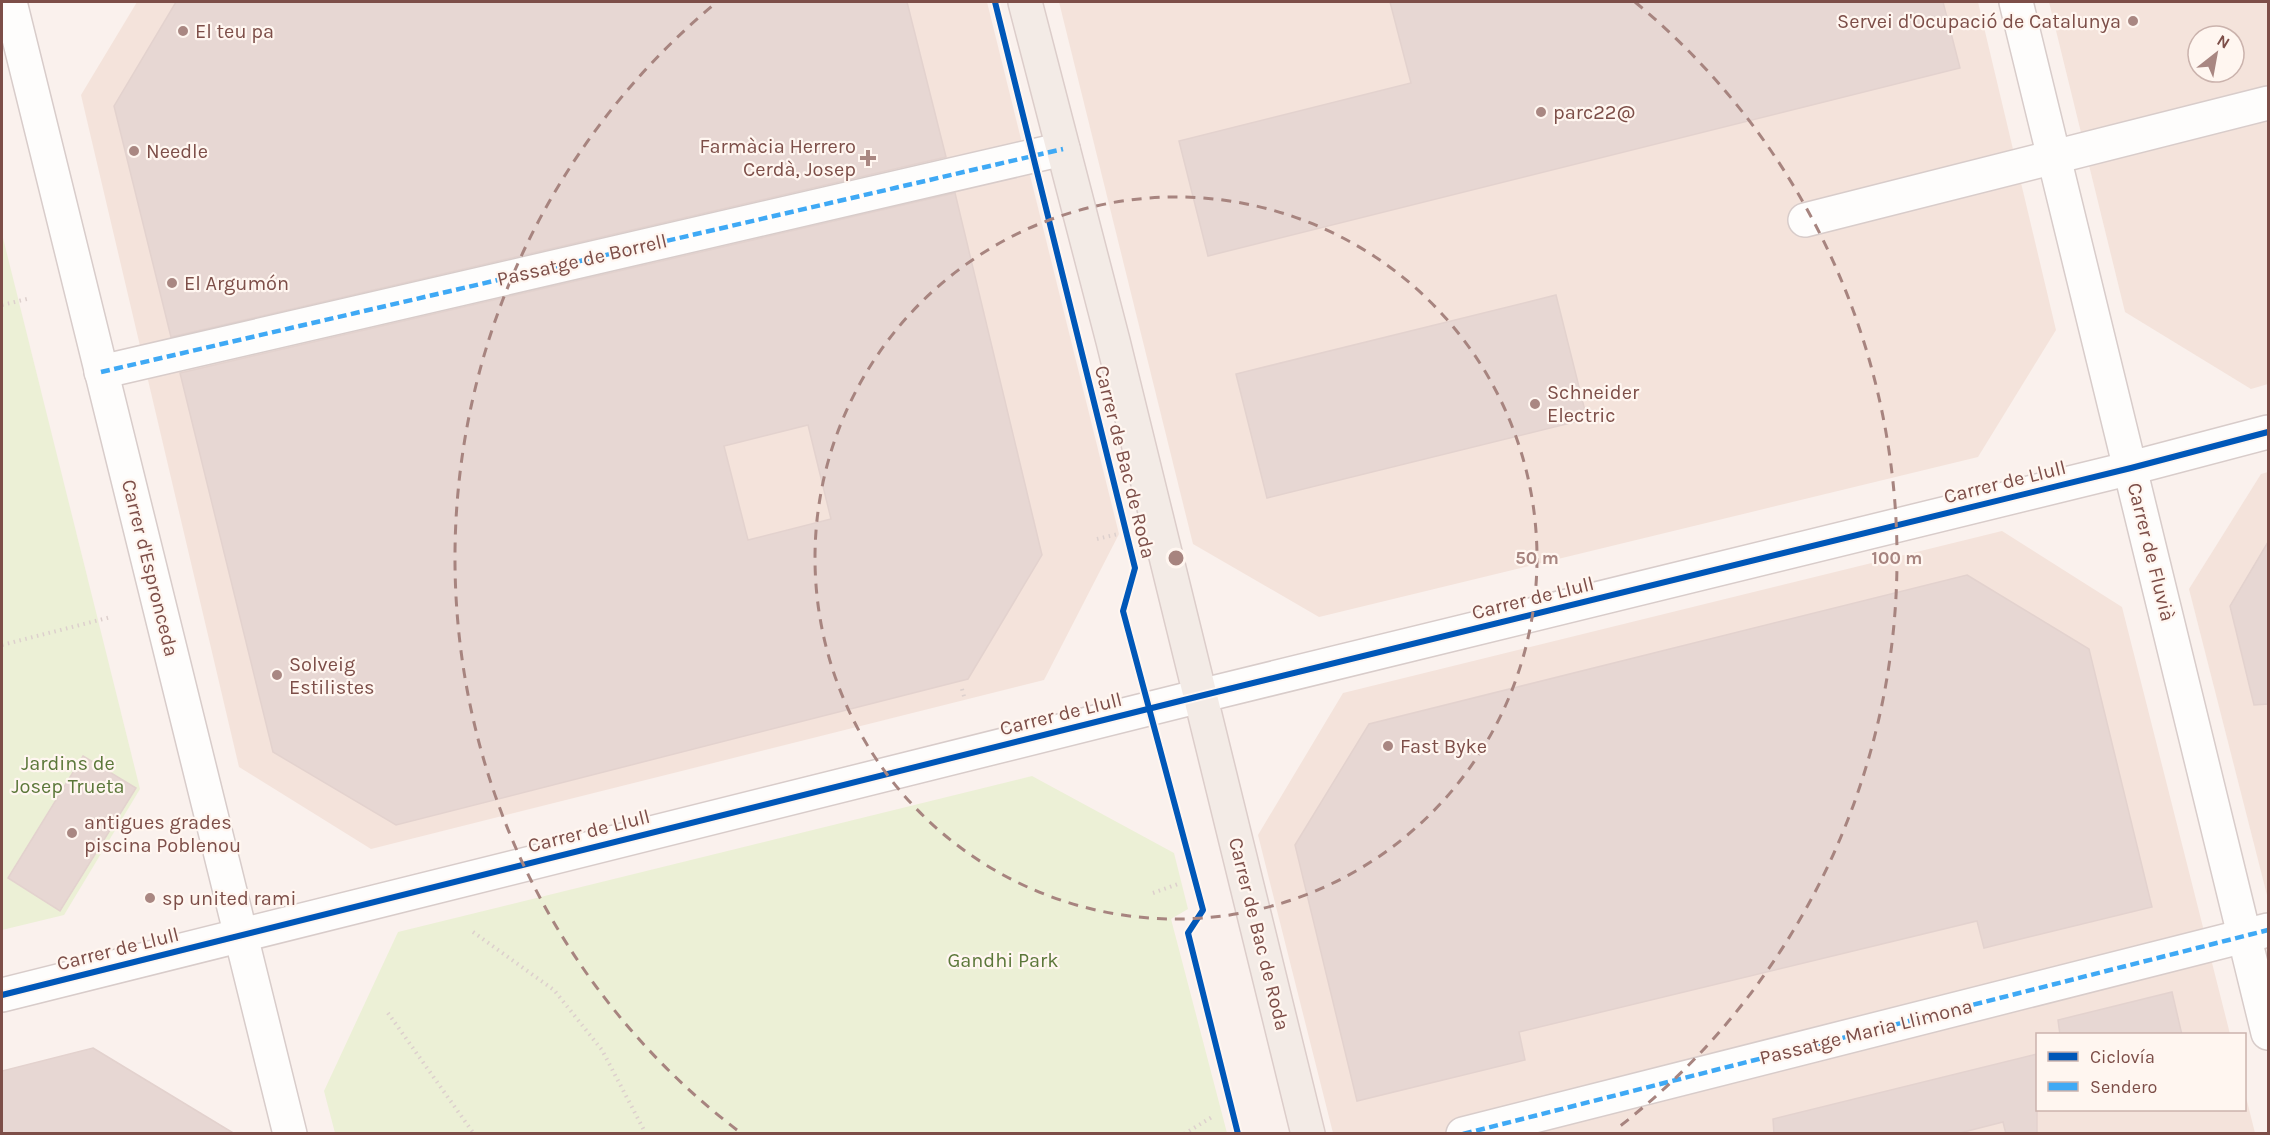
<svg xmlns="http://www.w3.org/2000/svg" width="2270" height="1135" font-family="Karla,sans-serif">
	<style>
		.residential { fill: #f4e3db; fill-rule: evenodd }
		.green { fill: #ecf0d6 }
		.building { fill: #e7d7d3; stroke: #e3d2ce; stroke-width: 1.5; fill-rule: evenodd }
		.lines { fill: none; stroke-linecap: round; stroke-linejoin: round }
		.minor-casing { stroke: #d8ccca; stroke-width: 36 }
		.major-casing { stroke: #dccdca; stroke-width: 36 }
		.path { stroke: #ddd0cd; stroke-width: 4; stroke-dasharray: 1.5 4.5; stroke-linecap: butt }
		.minor { stroke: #fefdfc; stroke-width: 33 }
		.major { stroke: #f3ebe6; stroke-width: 33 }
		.quiet { stroke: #3fa9f5; stroke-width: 4.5; stroke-dasharray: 9 4.5; stroke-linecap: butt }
		.cycleway-casing { stroke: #fff6f0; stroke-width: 10 }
		.cycleway { stroke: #0057b8; stroke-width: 6 }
		.ring { fill: none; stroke: #a7847f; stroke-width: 3; stroke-dasharray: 10 8 }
		.poi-dot { fill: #a98782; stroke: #fff6f0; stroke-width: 2 }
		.labels { text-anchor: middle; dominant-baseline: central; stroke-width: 4.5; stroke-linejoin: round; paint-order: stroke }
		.poi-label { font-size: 20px; fill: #7d4e48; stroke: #fff6f0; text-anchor: start }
		.street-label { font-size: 20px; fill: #7d4e48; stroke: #fff6f0 }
		.park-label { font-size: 20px; fill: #5b7739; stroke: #fff6f0 }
		.centre { fill: #a7847f; stroke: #fff6f0; stroke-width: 3 }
		.ring-label { font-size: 18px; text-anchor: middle; font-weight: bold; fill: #a7847f; stroke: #fff6f0; stroke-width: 4.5; stroke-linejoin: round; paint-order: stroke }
	</style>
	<rect width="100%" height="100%" fill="#faf1ed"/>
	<!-- residential -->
	<g class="residential">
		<path d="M137,2H987L1119,534L1044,680L371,849L239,767L81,95Z"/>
		<path d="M1059,2H1978L2056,330L1978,457L1319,617L1193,544Z"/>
		<path d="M2049,2H2268V384L2251,389L2125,312ZM2198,36H2234V72H2198Z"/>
		<path d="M2268,472V899L2189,589L2261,474Z"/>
		<path d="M2002,531L2122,607L2230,1034H2038V1110H2244L2245,1093L2255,1133H1333L1258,835L1343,693Z"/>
	</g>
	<!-- green -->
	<g class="green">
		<path d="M2,234L140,789L64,915L2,930Z"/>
		<path d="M1032,776L1174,853L1188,909L1171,919L1227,1133H335L324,1091L398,932Z"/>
	</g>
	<!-- building -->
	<g class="building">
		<path d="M176,2H907L946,157L171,337L114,106Z"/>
		<path d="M1390,2H1943L1960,68L1208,256L1179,141L1411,83Z"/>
		<path d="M955,193L1042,555L968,679L396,825L273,752L180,373ZM808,425L831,519L748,540L724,446Z"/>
		<path d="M1556,295L1587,419L1267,498L1236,374Z"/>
		<path d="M2268,542V704L2254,705L2230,606Z"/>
		<path d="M1967,575L2089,649L2152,907L1984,948L1977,921L1519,1032L1525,1060L1357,1101L1295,845L1369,724Z"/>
		<path d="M83,756L136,788L60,911L8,878Z"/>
		<path d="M2172,992L2182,1035H2060L2058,1020Z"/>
		<path d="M93,1048L235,1134H2V1071Z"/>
		<path d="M2037,1054V1134H2006L2003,1122L1956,1134H1774L1773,1119Z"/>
	</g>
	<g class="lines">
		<!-- minor casing -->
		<g class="minor-casing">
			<g id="minor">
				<path d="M10,2L290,1134"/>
				<path d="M2016,2L2268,1033"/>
				<path d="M1805,220L2268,103"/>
				<path d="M101,372L1063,149"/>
				<path d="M2,995L1200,696L2131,468L2268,432"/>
				<path d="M1463,1134L2268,930"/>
			</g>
		</g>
		<!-- major casing -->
		<g class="major-casing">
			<path id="major" d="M1025,2L1113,341L1308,1134"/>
		</g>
		<!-- path -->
		<g class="path">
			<path d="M2,305L31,298"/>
			<path d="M1097,539L1118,534"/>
			<path d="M2,645L111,617"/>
			<path d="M962,689L965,700"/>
			<path d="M1153,893L1181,883"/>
			<path d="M473,932L554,990L602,1050L646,1134"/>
			<path d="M388,1013L474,1134"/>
			<path d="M1184,1134L1212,1117"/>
		</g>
		<!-- minor -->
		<use href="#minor" class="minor"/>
		<!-- major -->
		<use href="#major" class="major"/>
		<!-- quiet -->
		<g class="quiet">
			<path d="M101,372L1063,149"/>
			<path d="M1463,1134L2268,930"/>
		</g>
		<!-- cycleway casing -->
		<g class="cycleway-casing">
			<g id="cycleway">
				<path d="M995,2L1135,568L1123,611L1203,910L1188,933L1238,1134"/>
				<path d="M2,995L1200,696L2131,468L2268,432"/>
			</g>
		</g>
		<!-- cycleway -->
		<use href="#cycleway" class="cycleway"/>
	</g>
	<!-- distance rings -->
	<g class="ring">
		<circle cx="1176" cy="558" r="361"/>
		<path d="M737 1130A721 721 0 0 1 717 2M1635 2A721 721 0 0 1 1615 1130"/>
	</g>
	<!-- markers -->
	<g class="poi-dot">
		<circle cx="2133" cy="21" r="6"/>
		<circle cx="183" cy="31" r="6"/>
		<circle cx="1541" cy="112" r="6"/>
		<circle cx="134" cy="151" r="6"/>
		<path d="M865 149h6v6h6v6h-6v6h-6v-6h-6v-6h6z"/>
		<circle cx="172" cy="283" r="6"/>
		<circle cx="1535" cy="404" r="6"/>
		<circle cx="277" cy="675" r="6"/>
		<circle cx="1388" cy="746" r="6"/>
		<circle cx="72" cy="833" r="6"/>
		<circle cx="150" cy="898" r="6"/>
	</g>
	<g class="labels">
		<!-- poi labels -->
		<g class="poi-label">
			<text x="2121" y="21" text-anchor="end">Servei d'Ocupació de Catalunya</text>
			<text x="195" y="31">El teu pa</text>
			<text x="1553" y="112">parc22@</text>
			<text x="856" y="146" text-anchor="end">Farmàcia Herrero<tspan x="856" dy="23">Cerdà, Josep</tspan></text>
			<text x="146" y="151">Needle</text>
			<text x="184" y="283">El Argumón</text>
			<text x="1547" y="392">Schneider<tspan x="1547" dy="23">Electric</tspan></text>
			<text x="289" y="664">Solveig<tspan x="289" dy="23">Estilistes</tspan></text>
			<text x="1400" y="746">Fast Byke</text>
			<text x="84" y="822">antigues grades<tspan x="84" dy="23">piscina Poblenou</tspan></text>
			<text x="162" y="898">sp united rami</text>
		</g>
		<!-- street labels -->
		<g class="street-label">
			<text transform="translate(582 260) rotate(-13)">Passatge de Borrell</text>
			<text transform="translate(1125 462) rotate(76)">Carrer de Bac de Roda</text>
			<text transform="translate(2005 482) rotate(-14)">Carrer de Llull</text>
			<text transform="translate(2151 552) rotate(76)">Carrer de Fluvià</text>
			<text transform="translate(150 568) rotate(76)">Carrer d'Espronceda</text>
			<text transform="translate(1533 598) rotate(-14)">Carrer de Llull</text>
			<text transform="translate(1061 714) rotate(-14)">Carrer de Llull</text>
			<text transform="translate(589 831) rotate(-14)">Carrer de Llull</text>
			<text transform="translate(1259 934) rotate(76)">Carrer de Bac de Roda</text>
			<text transform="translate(118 949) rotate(-14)">Carrer de Llull</text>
			<text transform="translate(1866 1032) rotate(-14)">Passatge Maria Llimona</text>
		</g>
		<!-- park labels -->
		<g class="park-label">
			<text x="68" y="763">Jardins de<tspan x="68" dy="23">Josep Trueta</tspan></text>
			<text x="1003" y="960">Gandhi Park</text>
		</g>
	</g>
	<circle cx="1176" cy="558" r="9" class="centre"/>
	<g class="ring-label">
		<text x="1537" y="564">50 m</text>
		<text x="1897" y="564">100 m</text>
	</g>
	<!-- border -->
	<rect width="2270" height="1135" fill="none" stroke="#7d4e48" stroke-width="6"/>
	<!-- legend -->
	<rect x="2036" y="1033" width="210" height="78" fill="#fff6f0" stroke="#cbb3ad" stroke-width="1.5"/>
	<rect x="2048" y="1052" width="30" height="9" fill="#0057b8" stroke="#cbb3ad" stroke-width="1.5"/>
	<text x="2090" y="1063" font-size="18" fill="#7d4e48">Ciclovía</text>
	<rect x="2048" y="1082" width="30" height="9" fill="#3fa9f5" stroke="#cbb3ad" stroke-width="1.5"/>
	<text x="2090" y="1093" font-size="18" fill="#7d4e48">Sendero</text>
	<!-- north arrow -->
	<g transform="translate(2216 54) rotate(31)"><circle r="28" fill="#fff6f0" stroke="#cbb3ad" stroke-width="1.5"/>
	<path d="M0-4.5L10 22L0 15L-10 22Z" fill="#a98782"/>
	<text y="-9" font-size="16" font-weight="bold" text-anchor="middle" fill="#7d4e48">N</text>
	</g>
</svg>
